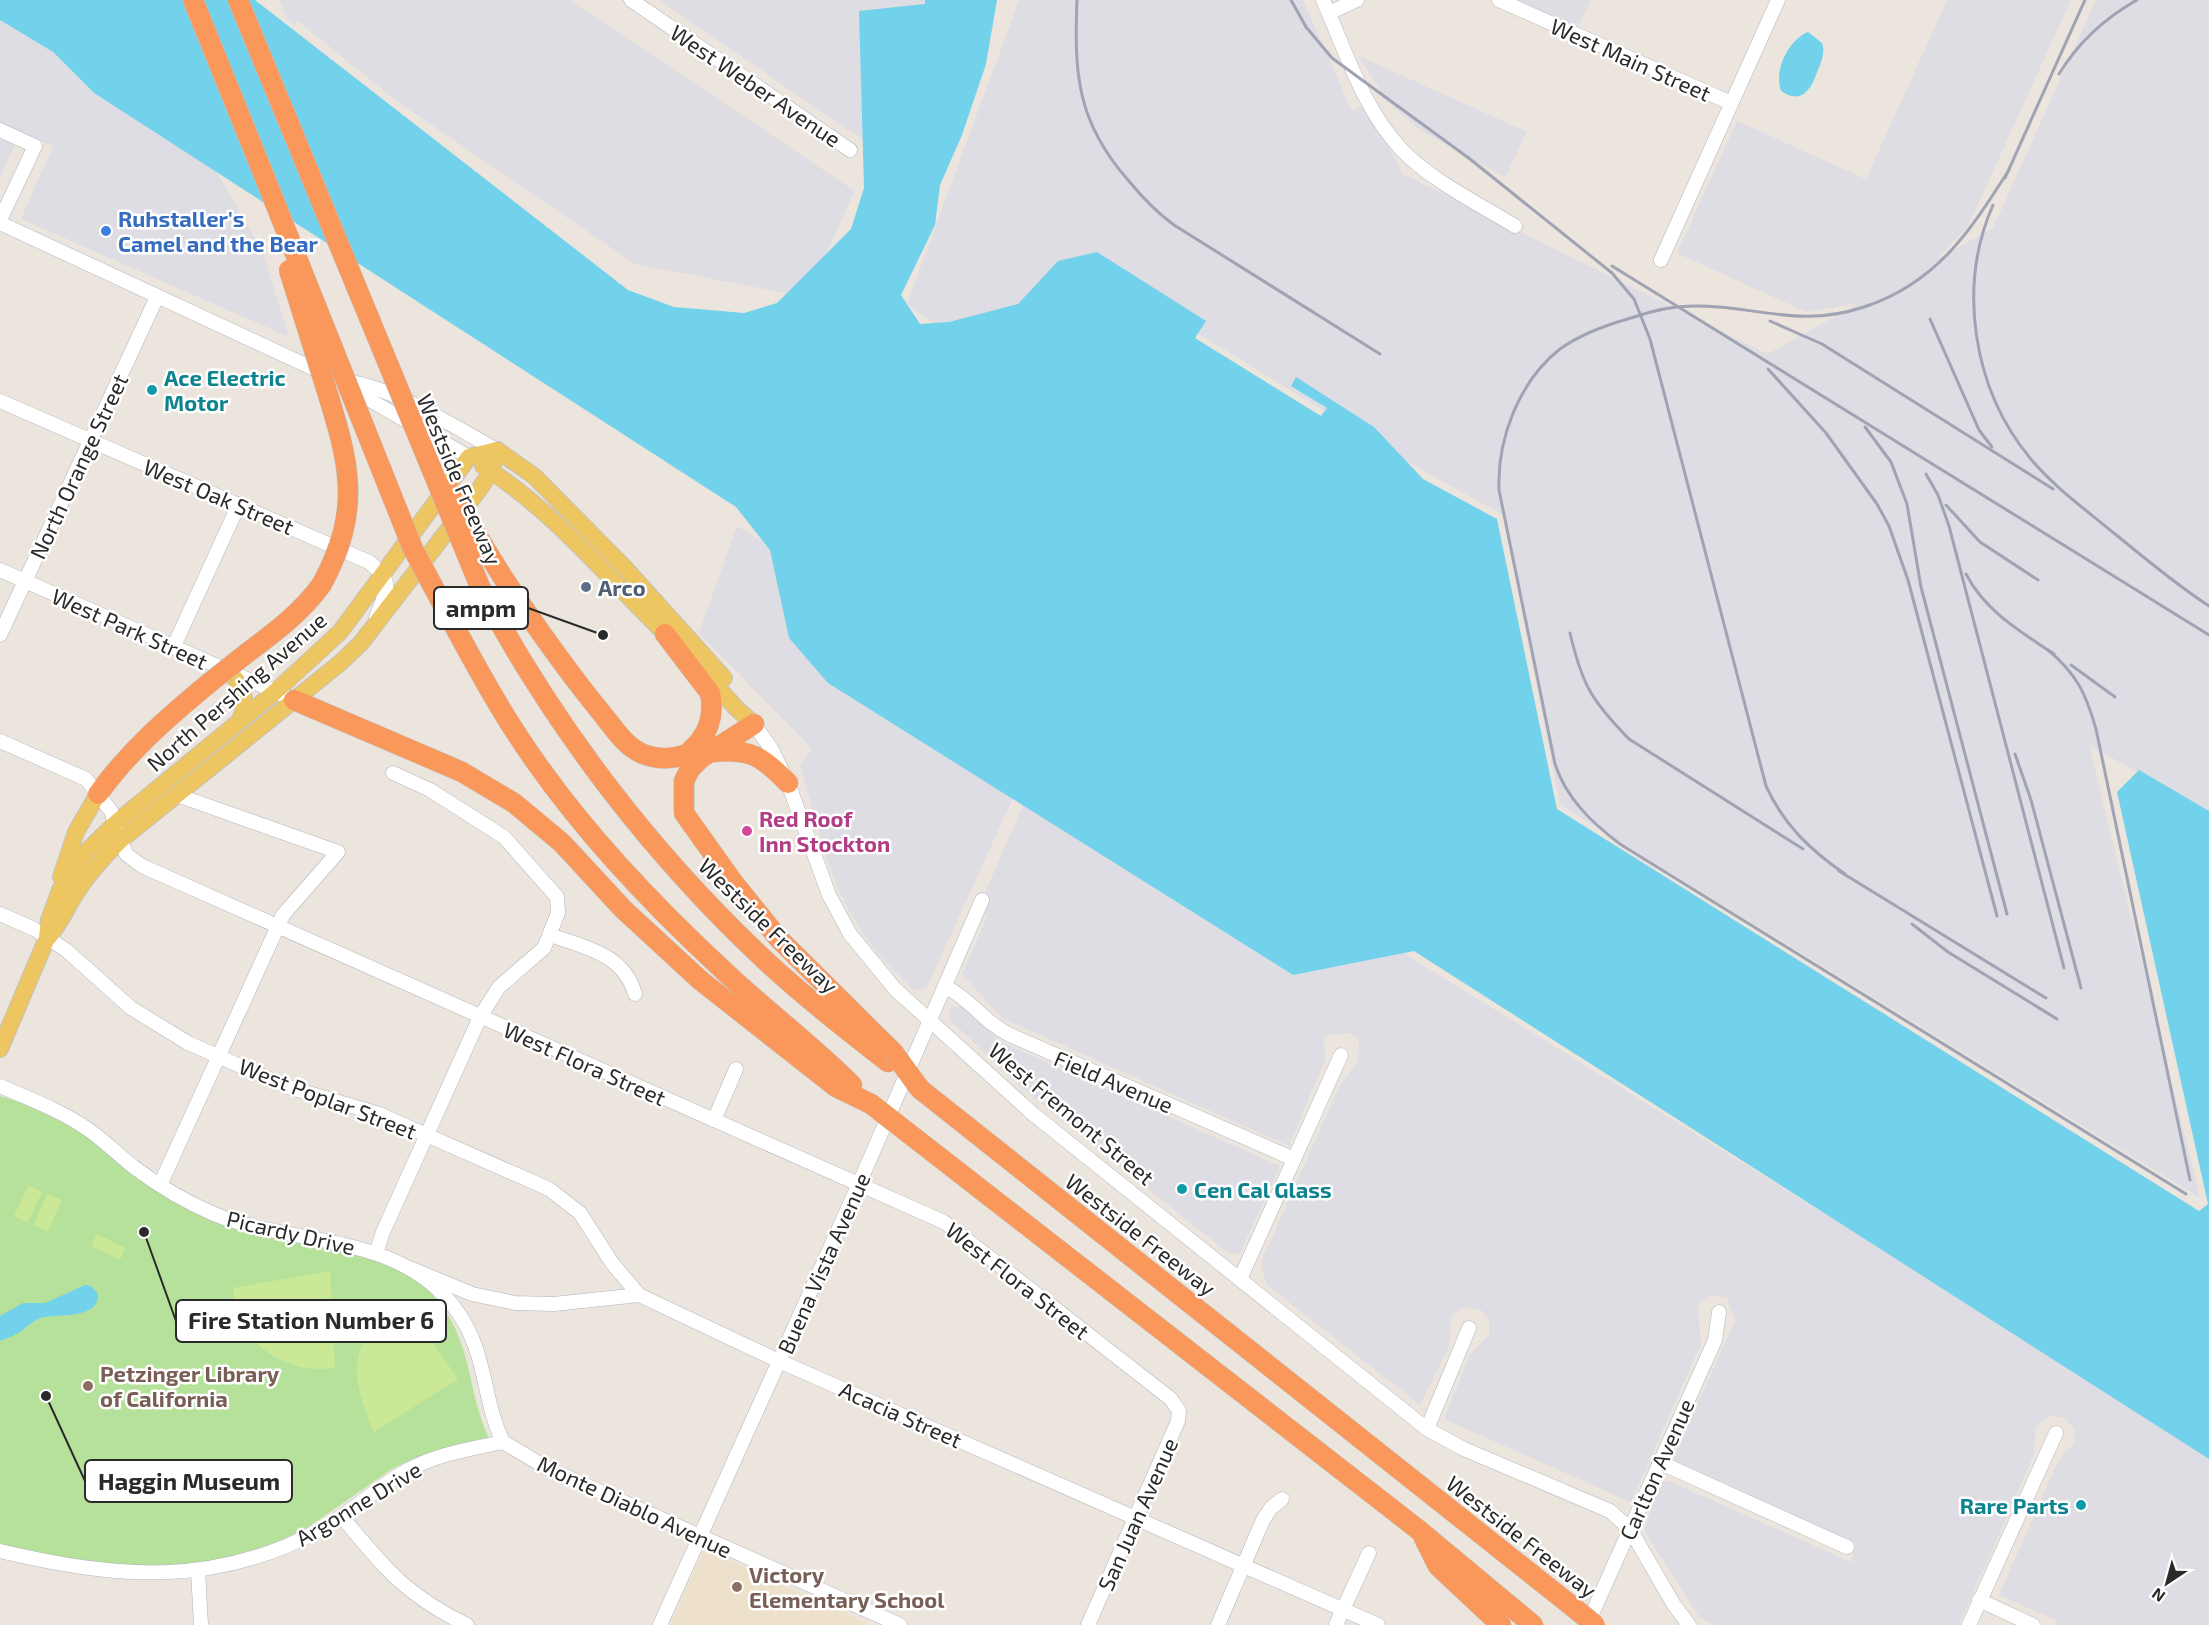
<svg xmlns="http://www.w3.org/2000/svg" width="2209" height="1625" font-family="'Exo 2',sans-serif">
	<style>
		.industrial { fill: #dfdde4 }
		.education { fill: #ede1cc }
		.green { fill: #b6e19a }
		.pitch { fill: #cae896 }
		.water { fill: #72d1eb }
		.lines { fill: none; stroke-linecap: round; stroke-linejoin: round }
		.minor-casing { stroke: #b0b4be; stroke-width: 15 }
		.major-casing { stroke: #c3c3c3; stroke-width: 18 }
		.highway-casing { stroke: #c3c3c3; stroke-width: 21 }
		.minor { stroke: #fff; stroke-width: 14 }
		.major { stroke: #edc561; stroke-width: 16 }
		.highway { stroke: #fa975a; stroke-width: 20 }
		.rail { stroke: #9fa3b4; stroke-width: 3 }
		.highway-bridge-casing { stroke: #c3c3c3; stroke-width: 21; stroke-linecap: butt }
		.highway-bridge { stroke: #fa975a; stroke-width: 20 }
		.shop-dot { fill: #3f7fe0; stroke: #fff; stroke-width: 2 }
		.culture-dot { fill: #0f9aa8; stroke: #fff; stroke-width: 2 }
		.service-dot { fill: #5c6f8a; stroke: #fff; stroke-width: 2 }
		.hotel-dot { fill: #d1479c; stroke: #fff; stroke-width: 2 }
		.education-dot { fill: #8d6e63; stroke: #fff; stroke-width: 2 }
		.labels { text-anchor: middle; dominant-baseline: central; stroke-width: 5; stroke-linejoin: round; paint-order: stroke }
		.street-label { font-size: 22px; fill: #2a2a2a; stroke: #fff }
		.shop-label { font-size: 22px; font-weight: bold; fill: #366cbe; stroke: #fff; text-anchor: start }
		.culture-label { font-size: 22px; font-weight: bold; fill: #0d838f; stroke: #fff; text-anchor: start }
		.service-label { font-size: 22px; font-weight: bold; fill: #4e5e75; stroke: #fff; text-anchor: start }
		.hotel-label { font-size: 22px; font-weight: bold; fill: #b23c85; stroke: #fff; text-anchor: start }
		.education-label { font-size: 22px; font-weight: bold; fill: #785e54; stroke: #fff; text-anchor: start }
		.leader { fill: none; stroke: #2a2a2a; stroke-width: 2 }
		.callout-dot { fill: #2a2a2a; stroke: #fff; stroke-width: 2 }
		.callout { fill: #fff; stroke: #2a2a2a; stroke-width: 2 }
		.callout-label { font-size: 24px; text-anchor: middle; font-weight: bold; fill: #2a2a2a }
	</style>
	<rect width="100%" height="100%" fill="#ece5dd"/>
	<!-- industrial -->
	<g class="industrial">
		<path d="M280,0H570L855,191L806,297L635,264L395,100L298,21L295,25L288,21Z"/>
		<path d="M659,0H926V28L877,150Z"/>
		<path d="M1019,0H1303L1352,111L1366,104L1403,174L1768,354L1859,303L1806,312L1677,253L1737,121L1866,179L1947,0H2071L1968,226L1937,259L1993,228L2096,0H2209V812L2089,745L2200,1198L1560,805L1503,515L1399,457L1122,287L938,327L907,304Z"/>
		<path d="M1517,0H1591L1577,29Z"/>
		<path d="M0,20L53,52L94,93L216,171L262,250L289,337L21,219L53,146L0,123Z"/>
		<path d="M1357,55L1527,132L1505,177L1420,130L1388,102Z"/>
		<path d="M0,137L15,144L0,178Z"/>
		<path d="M737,526L895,619L1389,944L2148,1414L2209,1443V1625H2056L2057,1621L1999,1595L2058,1461L2074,1443V1429L2065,1418L2049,1416L2036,1427L2034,1455L1959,1625H1715L1699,1617L1644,1530L1661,1481L1671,1482L1851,1562L1856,1544L1672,1461L1735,1321L1727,1298L1711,1295L1698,1306L1701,1344L1631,1502L1444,1419L1470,1354L1489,1335V1321L1481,1310L1464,1307L1452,1315L1449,1347L1420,1405L1266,1284L1261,1262L1340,1085L1358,1062L1359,1040L1350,1033L1324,1036L1325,1060L1289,1146L1002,1018L962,974L987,917L977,911L1028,793L1018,787L926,989L913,990L873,948L845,904L825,855L800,765L812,749L699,633Z"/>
		<path d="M961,1006L1001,1042L1280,1166L1240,1253L1229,1254L1021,1087L950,1020L949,1008Z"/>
	</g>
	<!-- education -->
	<path class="education" d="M704,1549L871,1625H670Z"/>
	<!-- green -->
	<path class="green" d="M0,1096C25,1104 49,1111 71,1125C107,1149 135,1180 174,1199C189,1206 207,1209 222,1213C291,1231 396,1245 441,1305C474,1349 467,1394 490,1440L415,1458L392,1469L307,1528L272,1544L219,1561L143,1572L0,1552Z"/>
	<!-- pitch -->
	<g class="pitch">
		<path d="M28,1185L42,1192L28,1223L14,1216Z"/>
		<path d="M47,1194L62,1200L48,1231L34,1225Z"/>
		<path d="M97,1234L125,1248L120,1260L91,1246Z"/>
		<path d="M330,1271L335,1368C294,1374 256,1354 238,1316C235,1307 234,1296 233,1288Z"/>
		<path d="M401,1298L458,1379L374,1432C347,1369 349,1345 401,1298Z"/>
	</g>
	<!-- water -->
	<g class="water">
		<path d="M0,0H255L628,290L674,307L744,313L777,303L851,229L864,188L859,11L925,4V0H997L986,64L962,135L940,185L935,225L901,295L920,324L949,322L1018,304L1058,261L1097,252L1206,321L1195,338L1321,416L1327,408L1291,386L1296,377L1374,427L1423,479L1497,519L1557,809L2199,1211L2208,1204L2117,792L2139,770L2209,811V1459L1414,951L1293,975L828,683L789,638L770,550L736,507L94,93L53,52L0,20Z"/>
		<path d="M1808,32L1822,43C1826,53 1820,65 1816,75C1811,89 1802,102 1786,94C1783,92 1781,92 1780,87C1775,67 1790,39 1808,32Z"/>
		<path d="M85,1285L91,1286L98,1294C99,1322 52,1312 38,1319C30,1323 25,1329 18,1333C12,1337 6,1338 0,1341V1316L23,1303H45Z"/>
	</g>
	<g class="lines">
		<!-- minor casing -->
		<g class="minor-casing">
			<g id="minor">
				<path d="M631,0L850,150"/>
				<path d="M1323,0C1346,51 1362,107 1401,149C1430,180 1479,204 1515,226"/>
				<path d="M1499,0L1731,103"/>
				<path d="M1329,13L1357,0"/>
				<path d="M0,130L35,146L0,220"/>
				<path d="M0,223L325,374"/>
				<path d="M1661,260L1778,0"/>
				<path d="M340,381C388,383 454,427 497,450"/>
				<path d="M349,388L469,457"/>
				<path d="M0,401L369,562C396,584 386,589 376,618"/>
				<path d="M0,570L283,695"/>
				<path d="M0,635L157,297"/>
				<path d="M173,648L239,504"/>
				<path d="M754,724L772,750L788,783L829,895L850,934L895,989L1033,1114L1427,1429L1464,1449L1610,1511L1630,1529L1674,1605L1689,1625"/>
				<path d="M0,741L86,779L111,811L126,854L142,866L944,1222L1171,1399L1179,1411L1178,1421L1088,1625"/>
				<path d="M0,914L34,929L66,950L131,1008L188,1043L288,1087L379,1114L549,1189L580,1213L612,1263L639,1295"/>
				<path d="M550,935C584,947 624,954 635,994"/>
				<path d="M946,987C973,1001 982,1021 1010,1035L1294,1159"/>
				<path d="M0,1086C29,1099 60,1110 86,1128C104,1140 118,1155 135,1168C159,1186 186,1202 214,1214C293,1246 397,1232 454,1307C488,1351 481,1396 503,1442"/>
				<path d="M714,1120L736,1069"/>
				<path d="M160,1185L283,915L338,852L177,795"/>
				<path d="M376,1253L383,1232L480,1017L499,987L544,948L558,913L557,897L504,837L430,790L393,773"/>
				<path d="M412,1269L472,1294L515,1303L554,1304L639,1295L779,1361L1378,1625"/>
				<path d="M1240,1279L1341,1055"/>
				<path d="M1427,1429L1469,1328"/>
				<path d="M503,1442L547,1468L900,1625"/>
				<path d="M1659,1462L1847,1547"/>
				<path d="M342,1517C386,1569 404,1594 467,1625"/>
				<path d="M0,1551C115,1578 213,1588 322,1529C352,1512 378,1486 408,1470C437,1454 471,1449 503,1442"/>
				<path d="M198,1570L201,1625"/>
				<path d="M1979,1600L2033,1625"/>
				<path d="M660,1625L859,1184L982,900"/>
				<path d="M1218,1625L1263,1520L1271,1508L1282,1499"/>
				<path d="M1336,1625L1369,1553"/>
				<path d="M1587,1625L1715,1340L1719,1312"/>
				<path d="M1969,1625L2056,1433"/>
			</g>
		</g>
		<!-- major casing -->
		<g class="major-casing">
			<g id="major">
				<path d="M497,450L534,476L625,568L724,678"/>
				<path d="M483,466C556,512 611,582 673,641"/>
				<path d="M704,672L736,708L754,724"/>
				<path d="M231,674C245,688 248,704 239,722"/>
				<path d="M61,877L76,832L98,794"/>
				<path d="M48,938C60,924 66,909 76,893C89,873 104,856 122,839L340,663L361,643L481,487L491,471L497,450"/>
				<path d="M0,1049L47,938L49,920L60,890L86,852L117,822L275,692L340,632L469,457L497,450"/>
			</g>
		</g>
		<!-- highway casing -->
		<g class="highway-casing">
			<g id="highway">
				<path d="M193,0L265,178"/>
				<path d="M502,576C534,624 567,671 604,716C615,730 626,747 643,754C666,763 689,756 708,744"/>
				<path d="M481,589C555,728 653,856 768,963C806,998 847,1030 888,1062"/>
				<path d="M451,620C477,668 503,716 535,761C588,837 655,907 723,970C765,1010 811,1044 852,1085"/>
				<path d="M665,634L710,693C715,715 708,736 691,750"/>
				<path d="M247,653C275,632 301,613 322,584"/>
				<path d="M294,700L462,772L514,803L562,843L623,909L700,980L836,1087L871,1104"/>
				<path d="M754,724L701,758L690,769L684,781V813L733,882L779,939L893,1052"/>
				<path d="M713,752C750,748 763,757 788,783"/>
				<path d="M98,794C129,751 167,718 208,684"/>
				<path d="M920,1089L1573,1607"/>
				<path d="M907,1132L1420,1531L1533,1625"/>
				<path d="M1424,1538L1438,1566L1501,1625"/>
			</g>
		</g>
		<!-- minor -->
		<use href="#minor" class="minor"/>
		<!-- major -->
		<use href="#major" class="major"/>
		<!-- highway -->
		<use href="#highway" class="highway"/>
		<!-- rail -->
		<g class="rail">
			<path d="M1077,0C1074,74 1077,122 1128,180C1142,197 1156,212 1174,225L1380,354"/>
			<path d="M1291,0L1306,27L1332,58L1470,159L1612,273L1634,299L1650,339L1766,786C1784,825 1810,850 1845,874"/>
			<path d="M2059,74C2078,43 2105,18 2137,0"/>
			<path d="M2009,170C1970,231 1937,283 1864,307C1797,329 1756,305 1693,306C1672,306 1651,311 1631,318C1606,325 1581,334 1560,349C1519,381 1497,439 1499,490L1555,764C1566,798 1592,823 1620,844L2186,1194"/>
			<path d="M2005,178L2085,0"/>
			<path d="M1993,205C1957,287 1973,389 2030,458C2054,487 2086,510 2115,534C2146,559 2175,584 2209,606"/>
			<path d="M1612,266L2209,635"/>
			<path d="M1930,319L1979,430L1992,447"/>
			<path d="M1770,321L1822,344L2053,489"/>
			<path d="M1768,369L1826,433L1877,504L1889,526L1908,580L1997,916"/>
			<path d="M1865,427L1891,462L1907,504L1921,587L2007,914"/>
			<path d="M1926,474L1938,495L1949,526L2064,968"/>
			<path d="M1946,505L1980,542L2038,580"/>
			<path d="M1966,574C1985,611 2021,632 2054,654"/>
			<path d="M1570,633C1582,685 1592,701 1629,739L1803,849"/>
			<path d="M2048,650C2077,674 2086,694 2096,729L2190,1180"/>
			<path d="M2071,665L2115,697"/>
			<path d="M2015,754L2031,800L2081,988"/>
			<path d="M1839,871L2046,998"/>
			<path d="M1912,924L1948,952L2057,1019"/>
		</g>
		<!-- highway-bridge casing -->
		<g class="highway-bridge-casing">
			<g id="highway-bridge">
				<path d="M238,0L481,589"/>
				<path d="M265,178L413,549L451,620"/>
				<path d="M289,270C301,309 313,347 325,385C349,462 363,508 322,584"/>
				<path d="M448,488L502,576"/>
				<path d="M208,684L247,653"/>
				<path d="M893,1052L920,1089"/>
				<path d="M871,1104L907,1132"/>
				<path d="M1573,1607L1595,1625"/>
			</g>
		</g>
		<!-- highway-bridge -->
		<use href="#highway-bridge" class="highway-bridge"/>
	</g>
	<!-- markers -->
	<circle class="shop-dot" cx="106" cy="231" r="6"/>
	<g class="culture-dot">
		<circle cx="152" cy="390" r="6"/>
		<circle cx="1182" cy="1189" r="6"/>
		<circle cx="2081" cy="1505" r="6"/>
	</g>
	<circle class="service-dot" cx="586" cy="587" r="6"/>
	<circle class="hotel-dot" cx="747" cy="831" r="6"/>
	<g class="education-dot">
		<circle cx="88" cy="1386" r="6"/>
		<circle cx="737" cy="1587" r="6"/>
	</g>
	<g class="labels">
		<!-- street labels -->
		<g class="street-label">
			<text transform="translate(1631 59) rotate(24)">West Main Street</text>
			<text transform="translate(756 85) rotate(34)">West Weber Avenue</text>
			<text transform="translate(78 466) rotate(-65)">North Orange Street</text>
			<text transform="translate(460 479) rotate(67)">Westside Freeway</text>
			<text transform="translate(219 496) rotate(23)">West Oak Street</text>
			<text transform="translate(130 628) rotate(24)">West Park Street</text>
			<text transform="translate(236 691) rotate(-41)">North Pershing Avenue</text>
			<text transform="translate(769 925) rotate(44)">Westside Freeway</text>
			<text transform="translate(585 1063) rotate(24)">West Flora Street</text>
			<text transform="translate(1114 1081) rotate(23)">Field Avenue</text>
			<text transform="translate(328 1098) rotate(21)">West Poplar Street</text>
			<text transform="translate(1072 1113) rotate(40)">West Fremont Street</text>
			<text transform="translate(291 1232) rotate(13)">Picardy Drive</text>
			<text transform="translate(1141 1234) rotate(38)">Westside Freeway</text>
			<text transform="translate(823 1263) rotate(-66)">Buena Vista Avenue</text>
			<text transform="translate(1018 1280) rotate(38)">West Flora Street</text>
			<text transform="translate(901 1414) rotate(24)">Acacia Street</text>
			<text transform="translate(1656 1469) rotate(-66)">Carlton Avenue</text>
			<text transform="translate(358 1503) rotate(-31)">Argonne Drive</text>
			<text transform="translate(635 1506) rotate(25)">Monte Diablo Avenue</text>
			<text transform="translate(1137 1514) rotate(-66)">San Juan Avenue</text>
			<text transform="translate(1522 1536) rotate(38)">Westside Freeway</text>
		</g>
		<!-- shop labels -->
		<g class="shop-label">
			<text x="118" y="218">Ruhstaller's<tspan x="118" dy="25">Camel and the Bear</tspan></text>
		</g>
		<!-- culture labels -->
		<g class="culture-label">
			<text x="164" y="377">Ace Electric<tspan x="164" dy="25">Motor</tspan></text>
			<text x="1194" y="1189">Cen Cal Glass</text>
			<text x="2069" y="1505" text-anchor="end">Rare Parts</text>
		</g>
		<!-- service labels -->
		<g class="service-label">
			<text x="598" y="587">Arco</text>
		</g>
		<!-- hotel labels -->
		<g class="hotel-label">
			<text x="759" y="818">Red Roof<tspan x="759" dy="25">Inn Stockton</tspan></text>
		</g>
		<!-- education labels -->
		<g class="education-label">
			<text x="100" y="1373">Petzinger Library<tspan x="100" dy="25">of California</tspan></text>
			<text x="749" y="1574">Victory<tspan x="749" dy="25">Elementary School</tspan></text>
		</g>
	</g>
	<!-- callouts -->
	<path class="leader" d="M603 635L528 608M144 1232L176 1321M46 1396L85 1481"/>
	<g class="callout-dot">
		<circle cx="603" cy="635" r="6"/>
		<circle cx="144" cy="1232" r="6"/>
		<circle cx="46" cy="1396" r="6"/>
	</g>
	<g class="callout">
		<rect x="434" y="587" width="94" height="42" rx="6"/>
		<rect x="176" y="1300" width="270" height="42" rx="6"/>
		<rect x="85" y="1460" width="207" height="42" rx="6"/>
	</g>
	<g class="callout-label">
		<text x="481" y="617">ampm</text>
		<text x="311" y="1329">Fire Station Number 6</text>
		<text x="189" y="1490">Haggin Museum</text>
	</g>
	<!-- north arrow -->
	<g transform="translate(2167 1583) rotate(216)" stroke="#ffffff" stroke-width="4.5" paint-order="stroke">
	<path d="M0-4.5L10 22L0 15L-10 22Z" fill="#2a2a2a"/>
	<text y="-9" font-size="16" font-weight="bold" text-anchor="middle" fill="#2a2a2a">N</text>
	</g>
</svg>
